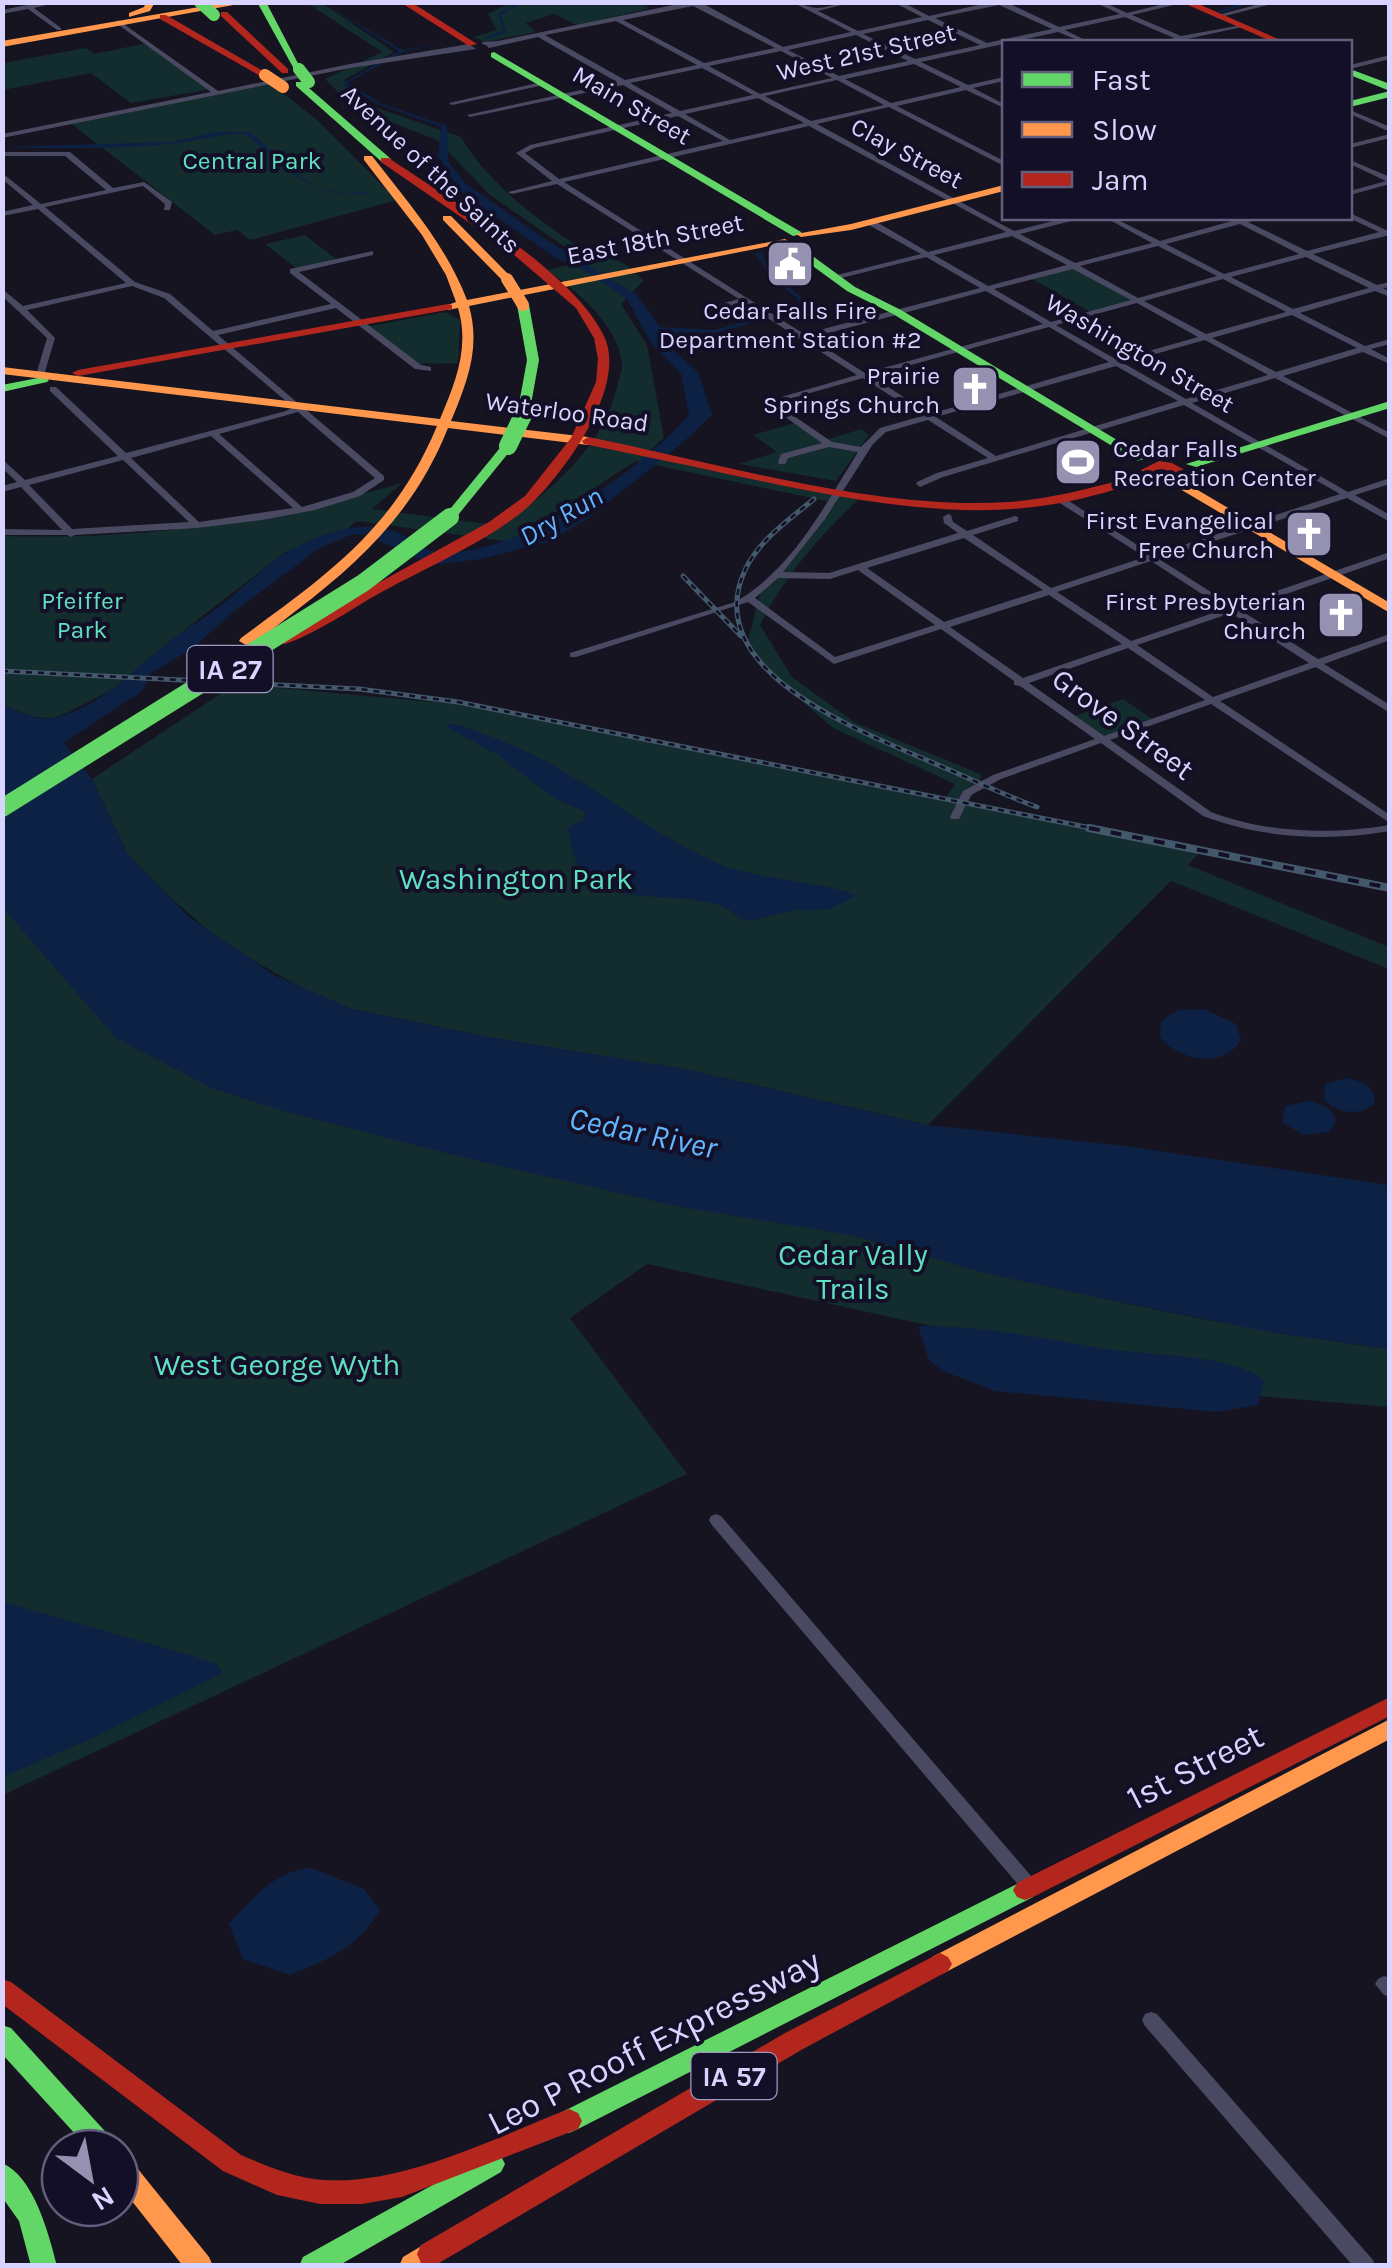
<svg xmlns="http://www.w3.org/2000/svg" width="1392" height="2268" font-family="Karla,sans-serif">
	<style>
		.green { fill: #132c2d }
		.water { fill: #0d2144 }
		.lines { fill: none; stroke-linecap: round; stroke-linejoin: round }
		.stream { stroke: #0d2144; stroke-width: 2.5 }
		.street { fill: #4a4962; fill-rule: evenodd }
		.fast { fill: #63d668; fill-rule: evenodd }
		.slow { fill: #ff974d; fill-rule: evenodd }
		.jam { fill: #b3261e; fill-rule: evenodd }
		.rail-far1-casing { stroke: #43596b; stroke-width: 5 }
		.rail-casing { stroke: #43596b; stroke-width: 8 }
		.rail-far1 { stroke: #130f26; stroke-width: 2.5; stroke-dasharray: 6; stroke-linecap: butt }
		.rail { stroke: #130f26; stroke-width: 4; stroke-dasharray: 11; stroke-linecap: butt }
		.fast-bridge-far1 { stroke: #63d668; stroke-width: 12 }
		.fast-bridge { stroke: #63d668; stroke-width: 18 }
		.slow-bridge { stroke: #ff974d; stroke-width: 12 }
		.labels { text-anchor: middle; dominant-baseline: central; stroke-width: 8; stroke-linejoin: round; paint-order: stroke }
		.far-street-label { font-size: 25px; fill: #d9d4ff; stroke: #130f26 }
		.far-park-label { font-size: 25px; fill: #5fe0c0; stroke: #130f26 }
		.far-poi-label { font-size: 25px; fill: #d9d4ff; stroke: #130f26; text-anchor: end }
		.far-water-label { font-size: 28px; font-style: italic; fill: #62b6ff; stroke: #130f26 }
		.shield { fill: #130f26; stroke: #9e99be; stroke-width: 2.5 }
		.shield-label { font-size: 28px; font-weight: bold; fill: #d9d4ff }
		.street-label { font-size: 30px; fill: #d9d4ff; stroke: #130f26 }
		.park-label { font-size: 30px; fill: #5fe0c0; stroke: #130f26 }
		.water-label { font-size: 32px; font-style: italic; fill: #62b6ff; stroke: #130f26 }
		.near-street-label { font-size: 35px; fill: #d9d4ff; stroke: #130f26 }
	</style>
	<rect width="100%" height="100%" fill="#161421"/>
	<!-- green -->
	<g class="green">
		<path d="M553,2H640L650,8L579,26L554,14L526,23L536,32L485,42L473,37L497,30L488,14L510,3Z"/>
		<path d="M307,3H322L394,52L344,80L369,105L461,137C485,179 534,218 575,244C588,253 605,253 619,261C628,265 636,274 644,280L621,304L647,345L664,438L646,454L860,498C820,536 785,575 760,625L792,677L854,722L982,775L968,804L1200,852L1188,865L1389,947V969L1171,881L928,1125L689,1070L488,1037L352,1009L307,991L223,943L156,885L127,853L92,779L235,684L457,704L945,799L955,784L833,728L788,689L747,644L761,590L836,503L636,461L511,542L357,521L348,528L284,553L164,646L121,685L67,713L51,718L33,717L3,705V536C140,540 271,522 402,483L372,509L503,526C551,488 602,450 617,387C618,381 622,371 622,365C618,324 578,293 548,270L585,261L490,195L437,140L354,108L325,79L382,52Z"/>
		<path d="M147,43L212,89L131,103L91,73L3,90V63L86,48L94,54Z"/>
		<path d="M269,82L317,120L397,200L250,240L237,230L215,235L69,122Z"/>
		<path d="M305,235L336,259L296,268L265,244Z"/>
		<path d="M1073,266L1137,300L1092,313L1029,277Z"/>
		<path d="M446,312L460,320L458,363L413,364L365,327Z"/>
		<path d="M795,423L822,441L862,429L869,435L836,481L739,464L777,452L753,435Z"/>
		<path d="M1123,699L1152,719L1104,737L1075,716Z"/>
		<path d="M2,871L856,1236C1031,1286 1209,1325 1389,1349V1407L1247,1395L647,1264L570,1318L687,1474L3,1795Z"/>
	</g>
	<!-- water -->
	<g class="water">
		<path d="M322,3L403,50L450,43L405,51L347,83L383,104L447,126L448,161L464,182L542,237L637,295L660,327L714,330L793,308L800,301L773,278L755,253L762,252L767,267L806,302L801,309L717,333H679L669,338L667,345L698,372L712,415L680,445L587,519L550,541L481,559L440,564L413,557L368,535L353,534L320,548L232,613L192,649L151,673L142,691L64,743L92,779L127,853L188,916L274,975L352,1009L488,1037L689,1070L928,1125L1125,1146L1389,1185V1349L1274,1333L1105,1299L985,1273L856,1236L676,1206L461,1157L283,1111L212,1088L116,1038L3,908L2,705C19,711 35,721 53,718C98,709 132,671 166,644C188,627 213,613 234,595C253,579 271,560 294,548C326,532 368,517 402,535C413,541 423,550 436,552C513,560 640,472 689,415L681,374L651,343L627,299L584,270L554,257L461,192L438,156L441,127L380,105L342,84L399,51Z"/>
		<path d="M217,132H250C276,153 303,189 340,194C351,195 360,190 370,194C307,197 290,170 246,134C219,133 195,142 168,144C113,149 58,149 3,147L171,142Z"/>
		<path d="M449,724L459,725C490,736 522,748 551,764C609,797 661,839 724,866C750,877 846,886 856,896L828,910H796L749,921C737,918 732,910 722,906C661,885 575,920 568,827L584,820L585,812L552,797L498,755L446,727Z"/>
		<path d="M1204,1009L1236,1024L1241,1040C1224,1070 1178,1060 1160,1037L1161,1021L1178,1010Z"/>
		<path d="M1347,1078L1364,1083L1374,1093V1104C1358,1117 1338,1113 1324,1100L1325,1084Z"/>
		<path d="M1308,1101C1321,1104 1334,1108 1336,1122L1329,1132L1303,1135L1282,1122L1285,1106Z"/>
		<path d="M918,1326C982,1326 1039,1337 1101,1348C1144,1356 1231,1353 1264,1380L1258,1405L1217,1412L995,1391L943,1371L929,1360Z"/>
		<path d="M3,1602L190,1655L216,1664L223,1673L95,1737L3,1777Z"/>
		<path d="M311,1868L364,1889L380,1910C358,1947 330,1959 290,1975L243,1959L229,1924C253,1898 274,1871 311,1868Z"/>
	</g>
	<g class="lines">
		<!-- stream -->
		<g class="stream">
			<path d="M1219,12L1251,2"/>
			<path d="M486,38L505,32L499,14L521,2"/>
		</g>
		<!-- street -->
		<g class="street">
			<path d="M42,2H58L34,8L61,28V30H57L28,9L2,14V10Z"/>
			<path d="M700,2L783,47L851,32L792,2C802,3 809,8 818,8C830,7 840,2 853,2L818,11L858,31L922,17L893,2H902L929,16L992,2H1006L1059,27L1120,14L1094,2H1103L1127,13L1172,2H1186L1132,15L1181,36L1242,25V27L1187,39L1192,42L1180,41L1161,42L1162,41L1174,38L1125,17L1065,30L1089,42H1082L1058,32L921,62L968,85L1004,77V81L973,88L1004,104V108L966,90L897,106L1004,161V166L889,107L817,124L1014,231L1065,218H1075V220L1020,234L1075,263L1152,243L1106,218H1114L1160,241L1239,219L1259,218V220L1248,222L1307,251L1379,232L1349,218L1350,213L1386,230L1390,229V235L1313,254L1377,285L1390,282V287L1383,288L1390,292V297L1375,291L1300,313L1365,346L1390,339V344L1371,349L1390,359V364L1363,352L1283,376L1390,433V439L1275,378L1192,403L1348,492L1390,478V484L1355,495L1390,515V522L1347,498L1159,559L1233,606L1390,552V558L1240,610L1318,659L1390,634V640L1324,664L1390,705V713L1316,667L1220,701L1390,815V823L1211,704L1110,740L1211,812C1266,833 1331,835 1390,825V831C1328,842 1261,838 1203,816L1101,743L1001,779L971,795L959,819H951L950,817L963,791L993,775L1095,739L1020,686L1014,685V681L941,629L834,664L748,602L576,657H570V653L735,602C792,570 825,505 858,452L829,447L788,458L785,464H779L778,462L781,454L822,443L764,402L857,375L744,303L705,312V308L739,299L557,184L512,194L508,192L552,181L516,153L530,145L672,113L623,85L470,117L467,115L617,82L538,37L489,48L486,45L482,44V42L498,41L688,2ZM999,5L1052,29L987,43L935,18ZM693,6L775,48L704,63L623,20ZM928,20L980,45L915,59L863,34ZM616,21L697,65L625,80L545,35ZM856,35L908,61L839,76L788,50ZM781,51L832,78L760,94L709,66ZM914,64L961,87L891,103L845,79ZM702,68L753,95L680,111L630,83ZM837,80L884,105L811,121L765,96ZM758,98L804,123L730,140L685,114ZM678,116L723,141L559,179L525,153L534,148ZM809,126L1006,232L928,252L873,220H867V224L921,254L833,276V280L926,257L980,288L804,334L564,182ZM1240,224L1299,254L1224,274L1166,244ZM1012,236L1067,265L988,286L934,255ZM1158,246L1217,276L1138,298L1080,266ZM1306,257L1369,288L1293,309L1231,277ZM1073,269L1131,300L1051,322L994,289ZM1223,279L1286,312L1206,334L1144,301ZM986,291L1043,324L865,373L810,338ZM1137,303L1198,337L1117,360L1056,325ZM1292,315L1357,348L1276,372L1212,338ZM1049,327L1109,362L930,414L871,376ZM1205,340L1268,375L1186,399L1123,363ZM1116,366L1178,401L996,456L936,417ZM863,378L922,416L880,428L861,447L832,442L775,403ZM1184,405L1340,494L1153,555L1061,496H1055V500L1145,557L1051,588L973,535L1018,521V517L1015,516L967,531L953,522L951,515L948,514L943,517L944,523L958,533L829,573L783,572L825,519L873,444L886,432L928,420L988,458L937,473L917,482L916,484L920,487L943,477ZM964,538L1043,590L944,622L867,568ZM1151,561L1225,609L1131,641L1057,592ZM858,570L935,625L835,657L755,598L778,578L830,579ZM1049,595L1122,644L1023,678L950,627ZM1231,613L1309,663L1213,697L1137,645ZM1128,648L1205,700L1104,736L1029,683Z"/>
			<path d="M1267,2H1280L1217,18L1214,16Z"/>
			<path d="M118,20L218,91L350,64L469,44L476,49L350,68L2,138V134L211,92L116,23Z"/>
			<path d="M1390,55V59L1350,69V65Z"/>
			<path d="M542,82L544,83V85L452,105L449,103Z"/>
			<path d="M1350,110L1390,127V132L1350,114Z"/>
			<path d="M1390,134V138L1350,148V144Z"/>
			<path d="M2,152H70L113,188L144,182L172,202L170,210H164L165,204L143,186L45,207L135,282L170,294L213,331L331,304L290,273V269L373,251V255L299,272L421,365L431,367V371L415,369L336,308L218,335L300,405H303L304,408L384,476V480L360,496L315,510L262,520L197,528L75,535L71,537L67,535H2V529L62,530L21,487L2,492V486L17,482L2,468V459L25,480L118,456L50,391V387H56L126,453L286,411L293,407L164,298L132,286L27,310L55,338L44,375L37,377L36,375L47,338L2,296V289L23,306L126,283L38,209L2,216V212L33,205L2,179V173L41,204L106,190L65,156H2ZM298,412L375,478L353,492L302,507L219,434ZM211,436L293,508L199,522L131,458ZM123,460L189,522L72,529L29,485Z"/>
			<path d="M1350,160L1390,177V184L1350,195V191L1386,181L1350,164Z"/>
			<path d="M716,1514L721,1516L1038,1884L1040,1889L1038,1894L1032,1896L1026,1894L711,1524L709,1520L711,1516Z"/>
			<path d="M1384,1976L1390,1978V1997L1384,1995L1375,1984L1378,1979Z"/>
			<path d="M1151,2012L1157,2014L1373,2260L1375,2266H1353L1145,2026L1142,2020L1145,2014Z"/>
		</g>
		<!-- fast -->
		<g class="fast">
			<path d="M257,2H266L302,71L294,69Z"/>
			<path d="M494,52L801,232L802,234L793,236L491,57V53Z"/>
			<path d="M1350,69L1390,84V91L1350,75Z"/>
			<path d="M296,82H302L391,159V163H383L296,86Z"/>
			<path d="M1390,91V97L1350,107V101Z"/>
			<path d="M784,241H792L855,287L901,310L1147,458L1137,461L893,314L847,291L784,245Z"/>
			<path d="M523,302L529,305L539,360L529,415L523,419L517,415L527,360L517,305Z"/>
			<path d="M43,377L49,380L47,382L2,392V385Z"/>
			<path d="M1390,401V408L1196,467L1186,464Z"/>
			<path d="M504,443L514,446L454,520H446V514Z"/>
			<path d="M1025,1880L1033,1883L1037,1890L1033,1897L578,2129L569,2133L560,2129L556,2121L560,2113Z"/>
			<path d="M2,2025L11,2028L113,2140L117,2148H88L2,2054Z"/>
			<path d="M492,2152L501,2156L505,2164L501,2172L338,2266H299L303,2257Z"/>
			<path d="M2,2163C34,2176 49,2235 57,2266H31L19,2221L2,2197Z"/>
		</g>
		<!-- slow -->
		<g class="slow">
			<path d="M146,2H155L150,11L129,17V13L144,7Z"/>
			<path d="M228,2H250L2,47V41Z"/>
			<path d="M364,156H372C407,201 446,245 467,300L785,239L790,242L469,306C481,348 467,382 451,421L588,437L594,441L588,445L448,428C416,508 365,558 297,610C281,622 264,638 246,645L239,641L241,638C328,574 394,529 437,426L2,374V367L440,419C455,383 470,348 458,308L448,310L442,307L456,302L446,275L422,235L364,160Z"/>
			<path d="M1004,185V191L851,230L801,237L796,234L851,224Z"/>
			<path d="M443,216H451L511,277V281H503L443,220Z"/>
			<path d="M1184,482L1390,603V613L1180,489L1178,486Z"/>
			<path d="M1390,1719V1739L948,1971L940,1975L932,1971L928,1964L932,1957Z"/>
			<path d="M120,2154L129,2158L209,2257L213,2266H183L120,2186Z"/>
			<path d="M430,2241L439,2245L443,2254L435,2266H399L403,2257Z"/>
		</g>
		<!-- jam -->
		<g class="jam">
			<path d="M400,2H411L477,44L469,46Z"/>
			<path d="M1181,2H1194L1285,42H1273Z"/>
			<path d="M221,12H227L288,69V73H282L221,16Z"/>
			<path d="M160,15H166L270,75L262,77L160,19Z"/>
			<path d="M381,158H389C450,200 570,269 603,334C629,383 568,467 534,501C500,536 423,569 378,594C348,611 317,633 285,644L280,643V637L489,522L525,496L571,438L596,382L598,359L594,338L576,308L506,248L381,162Z"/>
			<path d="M448,304L452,305V309L78,376L72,373L78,370Z"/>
			<path d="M588,437C719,463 876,511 1009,502C1047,499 1084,490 1121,480L1127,484C1115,491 1098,494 1084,498C967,527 842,498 727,474C679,463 631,454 584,444L582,441Z"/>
			<path d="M1159,461L1172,463L1183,469L1182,476L1190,486L1188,489L1153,481L1141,470ZM1163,469L1172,473L1160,474L1155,470Z"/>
			<path d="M1390,1697V1716L1033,1897L1025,1900L1017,1897L1013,1890L1017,1883Z"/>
			<path d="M940,1953L948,1957L952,1964L948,1971L803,2049L439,2263L433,2266L421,2263L417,2254L421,2245L785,2033Z"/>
			<path d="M2,1979L11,1982L241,2155C267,2166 294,2178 323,2180C404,2185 494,2138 569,2109L578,2113L582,2121L578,2129L402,2197L362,2204H320L277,2195L223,2171L2,2004Z"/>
		</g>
		<!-- rail-far1 casing -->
		<g class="rail-far1-casing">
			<g id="rail-far1">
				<path d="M814,499C789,520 759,540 745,570C698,672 863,732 931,762C967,777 1001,794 1037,807"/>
				<path d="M683,576L741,636"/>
				<path d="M2,671L359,689L458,702L1101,830"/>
			</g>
		</g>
		<!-- rail casing -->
		<g class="rail-casing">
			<path id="rail" d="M1089,828L1390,888"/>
		</g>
		<!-- rail-far1 -->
		<use href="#rail-far1" class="rail-far1"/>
		<!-- rail -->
		<use href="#rail" class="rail"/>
		<!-- fast-bridge-far1 -->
		<g class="fast-bridge-far1">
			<path d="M200,2L214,15"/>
			<path d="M299,69L309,82"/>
		</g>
		<!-- fast-bridge -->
		<g class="fast-bridge">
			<path d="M508,446L523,415"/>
			<path d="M2,808L363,583L450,517"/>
		</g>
		<!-- slow-bridge -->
		<g class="slow-bridge">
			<path d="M265,75L283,87"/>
			<path d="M507,279L523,305"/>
		</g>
	</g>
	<!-- icons -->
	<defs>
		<g id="civic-square" transform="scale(2.5)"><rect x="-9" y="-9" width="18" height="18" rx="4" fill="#9591b1" stroke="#130f26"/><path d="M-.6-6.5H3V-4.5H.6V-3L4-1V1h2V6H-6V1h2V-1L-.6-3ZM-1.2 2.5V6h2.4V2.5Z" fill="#fff"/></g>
		<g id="church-square" transform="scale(2.5)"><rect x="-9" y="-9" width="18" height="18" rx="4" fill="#9591b1" stroke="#130f26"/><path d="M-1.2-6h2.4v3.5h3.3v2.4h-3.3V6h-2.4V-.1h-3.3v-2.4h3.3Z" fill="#fff"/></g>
		<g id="stadium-square" transform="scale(2.5)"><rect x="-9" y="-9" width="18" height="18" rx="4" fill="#9591b1" stroke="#130f26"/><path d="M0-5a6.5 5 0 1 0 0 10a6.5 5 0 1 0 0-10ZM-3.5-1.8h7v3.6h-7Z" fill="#fff"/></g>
	</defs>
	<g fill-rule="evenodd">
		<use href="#civic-square" x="790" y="264"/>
		<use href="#church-square" x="975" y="389"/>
		<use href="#stadium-square" x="1078" y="462"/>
		<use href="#church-square" x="1309" y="534"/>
		<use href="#church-square" x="1341" y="615"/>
	</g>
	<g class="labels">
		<!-- far-street labels -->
		<g class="far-street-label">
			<text transform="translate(866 52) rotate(-13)">West 21st Street</text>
			<text transform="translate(632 105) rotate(30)">Main Street</text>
			<text transform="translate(907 153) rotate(28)">Clay Street</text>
			<text transform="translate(431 169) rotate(43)">Avenue of the Saints</text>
			<text transform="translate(655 239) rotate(-11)">East 18th Street</text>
			<text transform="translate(1140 353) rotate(30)">Washington Street</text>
			<text transform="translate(567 412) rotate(8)">Waterloo Road</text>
		</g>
		<!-- far-park labels -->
		<g class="far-park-label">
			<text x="252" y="160">Central Park</text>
			<text x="82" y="600">Pfeiffer<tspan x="82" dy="29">Park</tspan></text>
		</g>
		<!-- far-poi labels -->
		<g class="far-poi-label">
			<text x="790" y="310" text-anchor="middle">Cedar Falls Fire<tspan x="790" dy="29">Department Station #2</tspan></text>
			<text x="940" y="375">Prairie<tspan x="940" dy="29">Springs Church</tspan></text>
			<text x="1113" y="448" text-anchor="start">Cedar Falls<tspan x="1113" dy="29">Recreation Center</tspan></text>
			<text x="1274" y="520">First Evangelical<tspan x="1274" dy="29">Free Church</tspan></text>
			<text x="1306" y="601">First Presbyterian<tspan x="1306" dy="29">Church</tspan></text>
		</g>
		<!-- far-water labels -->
		<g class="far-water-label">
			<text transform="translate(561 516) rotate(-30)">Dry Run</text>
		</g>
		<!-- shield labels -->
		<g class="shield">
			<rect x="187.5" y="646" width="85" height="46" rx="8"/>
			<rect x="691.5" y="2053" width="85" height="46" rx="8"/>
		</g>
		<g class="shield-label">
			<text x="230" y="669">IA 27</text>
			<text x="734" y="2076">IA 57</text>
		</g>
		<!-- street labels -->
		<g class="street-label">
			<text transform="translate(1123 724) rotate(36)">Grove Street</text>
		</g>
		<!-- park labels -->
		<g class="park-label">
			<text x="516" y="879">Washington Park</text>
			<text x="853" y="1255">Cedar Vally<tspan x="853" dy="34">Trails</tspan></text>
			<text x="277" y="1365">West George Wyth</text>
		</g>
		<!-- water labels -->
		<g class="water-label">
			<text transform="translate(643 1133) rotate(12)">Cedar River</text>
		</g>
		<!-- near-street labels -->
		<g class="near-street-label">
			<text transform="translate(1195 1767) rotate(-27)">1st Street</text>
			<text transform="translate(654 2042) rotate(-27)">Leo P Rooff Expressway</text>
		</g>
	</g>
	<!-- border -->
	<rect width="1392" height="2268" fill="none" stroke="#d9d4ff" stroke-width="10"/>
	<!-- legend -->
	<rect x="1002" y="40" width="350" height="180" fill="#130f26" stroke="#625e7d" stroke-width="2.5"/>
	<rect x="1022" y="72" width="50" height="15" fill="#63d668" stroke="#625e7d" stroke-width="2.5"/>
	<text x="1092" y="90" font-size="30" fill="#d9d4ff">Fast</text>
	<rect x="1022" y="122" width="50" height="15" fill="#ff974d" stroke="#625e7d" stroke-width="2.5"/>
	<text x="1092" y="140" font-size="30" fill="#d9d4ff">Slow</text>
	<rect x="1022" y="172" width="50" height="15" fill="#b3261e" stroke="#625e7d" stroke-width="2.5"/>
	<text x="1092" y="190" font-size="30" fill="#d9d4ff">Jam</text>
	<!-- north arrow -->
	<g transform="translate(90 2178) rotate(148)"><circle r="48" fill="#130f26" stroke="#625e7d" stroke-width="2.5"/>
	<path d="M0-8L18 38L0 25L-18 38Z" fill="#9591b1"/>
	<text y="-15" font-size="28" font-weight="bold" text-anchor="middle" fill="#d9d4ff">N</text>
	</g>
</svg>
